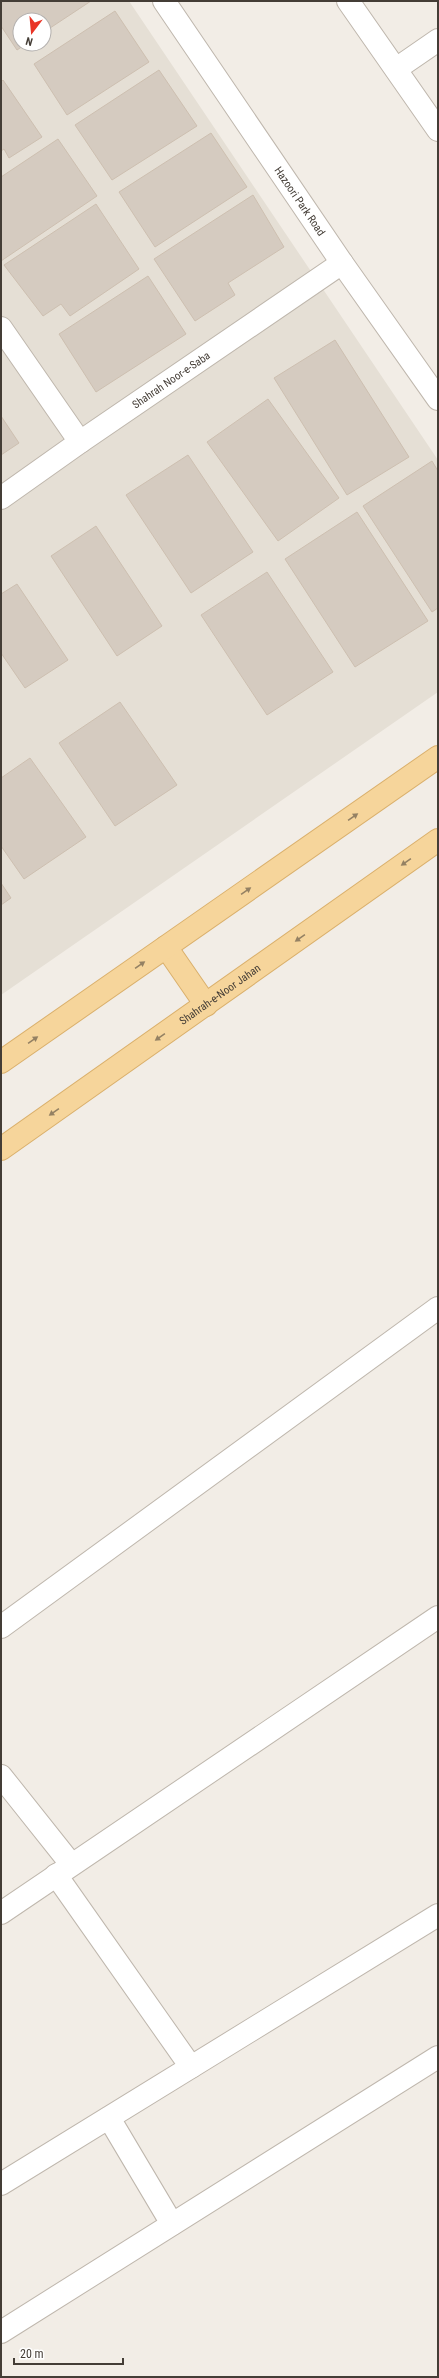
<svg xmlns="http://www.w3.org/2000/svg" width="439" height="2378" font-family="'Roboto Condensed',sans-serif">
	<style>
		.residential { fill: #e5dfd5; fill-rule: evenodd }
		.building { fill: #d5cbc0; stroke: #cdbfb0 }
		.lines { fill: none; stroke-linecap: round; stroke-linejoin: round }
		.minor-casing { stroke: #bfb7ad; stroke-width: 24 }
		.major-casing { stroke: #dab06c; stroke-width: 24 }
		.minor { stroke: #fff; stroke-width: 22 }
		.major { stroke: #f6d59b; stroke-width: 22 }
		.oneway { fill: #948163 }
		.labels { text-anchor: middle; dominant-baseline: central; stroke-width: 4; stroke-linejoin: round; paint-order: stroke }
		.street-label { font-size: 11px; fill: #443d36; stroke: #fff }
	</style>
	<rect width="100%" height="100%" fill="#f2ede6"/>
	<!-- residential -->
	<path class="residential" d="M1,1H129L438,460V692L1,995ZM20,20H44V44H20Z"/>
	<!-- building -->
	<g class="building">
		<path d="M1,1H91L44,32V20H20V44H26L17,50L1,26Z"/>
		<path d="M115,11L149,62L67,115L34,64Z"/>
		<path d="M159,70L197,126L112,180L75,125Z"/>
		<path d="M3,80L42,137L9,158L4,149L1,151V82Z"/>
		<path d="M211,133L247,187L155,247L119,192Z"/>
		<path d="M58,139L97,196L1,261V177Z"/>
		<path d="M253,195L284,247L228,283L235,295L195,321L154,259Z"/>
		<path d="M96,204L139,269L70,316L61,304L43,316L4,265Z"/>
		<path d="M148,276L186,334L96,392L59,334Z"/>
		<path d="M335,340L409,457L347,495L274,378Z"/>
		<path d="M268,399L339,498L278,541L207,442Z"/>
		<path d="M1,416L19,443L1,455Z"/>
		<path d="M188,455L253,552L191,593L126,495Z"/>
		<path d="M432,461L438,471V608L432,612L363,506Z"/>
		<path d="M357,512L428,621L355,667L285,559Z"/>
		<path d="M96,526L162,626L117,656L51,556Z"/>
		<path d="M267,572L333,672L267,715L201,615Z"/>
		<path d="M17,584L68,660L25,688L1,653V594Z"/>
		<path d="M120,702L177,785L115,826L59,743Z"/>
		<path d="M30,758L86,837L24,879L1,846V778Z"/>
		<path d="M1,883L11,898L1,905Z"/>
	</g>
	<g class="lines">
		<!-- minor casing -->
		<g class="minor-casing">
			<g id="minor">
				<path id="s1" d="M164,1L342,263L438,399"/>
				<path d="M348,1L438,130"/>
				<path d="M396,69L438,40"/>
				<path d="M1,328L80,442"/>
				<path id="s2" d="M1,498L80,442L342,263"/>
				<path d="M1,1627L438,1308"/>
				<path d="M1,1776L71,1864"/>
				<path d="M56,1875L191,2067"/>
				<path d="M1,1913L438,1617"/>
				<path d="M109,2118L172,2224"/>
				<path d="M1,2184L438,1915"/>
				<path d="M1,2332L438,2057"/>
			</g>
		</g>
		<!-- major casing -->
		<g class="major-casing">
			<g id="major">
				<path d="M166,947L206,1005"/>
				<path d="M1,1062L438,757"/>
				<path id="s3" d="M1,1149L438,840"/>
			</g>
		</g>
		<!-- minor -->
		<use href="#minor" class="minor"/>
		<!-- major -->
		<use href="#major" class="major"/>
	</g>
	<!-- one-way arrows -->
	<defs><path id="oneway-solid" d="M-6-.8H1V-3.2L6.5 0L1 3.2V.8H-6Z"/></defs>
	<g class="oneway">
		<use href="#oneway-solid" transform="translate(353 817) rotate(-35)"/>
		<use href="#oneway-solid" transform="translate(406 862) rotate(145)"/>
		<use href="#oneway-solid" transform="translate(246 891) rotate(-35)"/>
		<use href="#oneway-solid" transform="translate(300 938) rotate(145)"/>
		<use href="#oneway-solid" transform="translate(140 965) rotate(-35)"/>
		<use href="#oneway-solid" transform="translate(160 1037) rotate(145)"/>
		<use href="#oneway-solid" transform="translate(33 1040) rotate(-35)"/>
		<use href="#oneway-solid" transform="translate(54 1112) rotate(145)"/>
	</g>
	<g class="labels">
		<!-- street labels -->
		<g class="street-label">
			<text stroke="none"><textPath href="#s1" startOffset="242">Hazoori Park Road</textPath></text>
			<text stroke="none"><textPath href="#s2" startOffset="207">Shahrah Noor-e-Saba</textPath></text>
			<text stroke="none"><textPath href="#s3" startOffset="268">Shahrah-e-Noor Jahan</textPath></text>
		</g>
	</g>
	<!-- border -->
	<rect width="439" height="2378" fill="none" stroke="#443d36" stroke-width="4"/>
	<!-- north arrow -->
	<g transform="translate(32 32) rotate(196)"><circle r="19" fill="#ffffff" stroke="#b4b1af"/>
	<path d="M0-3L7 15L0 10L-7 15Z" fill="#e93426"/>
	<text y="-6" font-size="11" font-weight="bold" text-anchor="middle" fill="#443d36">N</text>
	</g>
	<!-- scale -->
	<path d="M14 2358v6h109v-6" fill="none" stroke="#443d36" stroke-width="2"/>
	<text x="20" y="2358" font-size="12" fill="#443d36" stroke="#ffffff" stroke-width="3" paint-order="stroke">20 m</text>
</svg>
